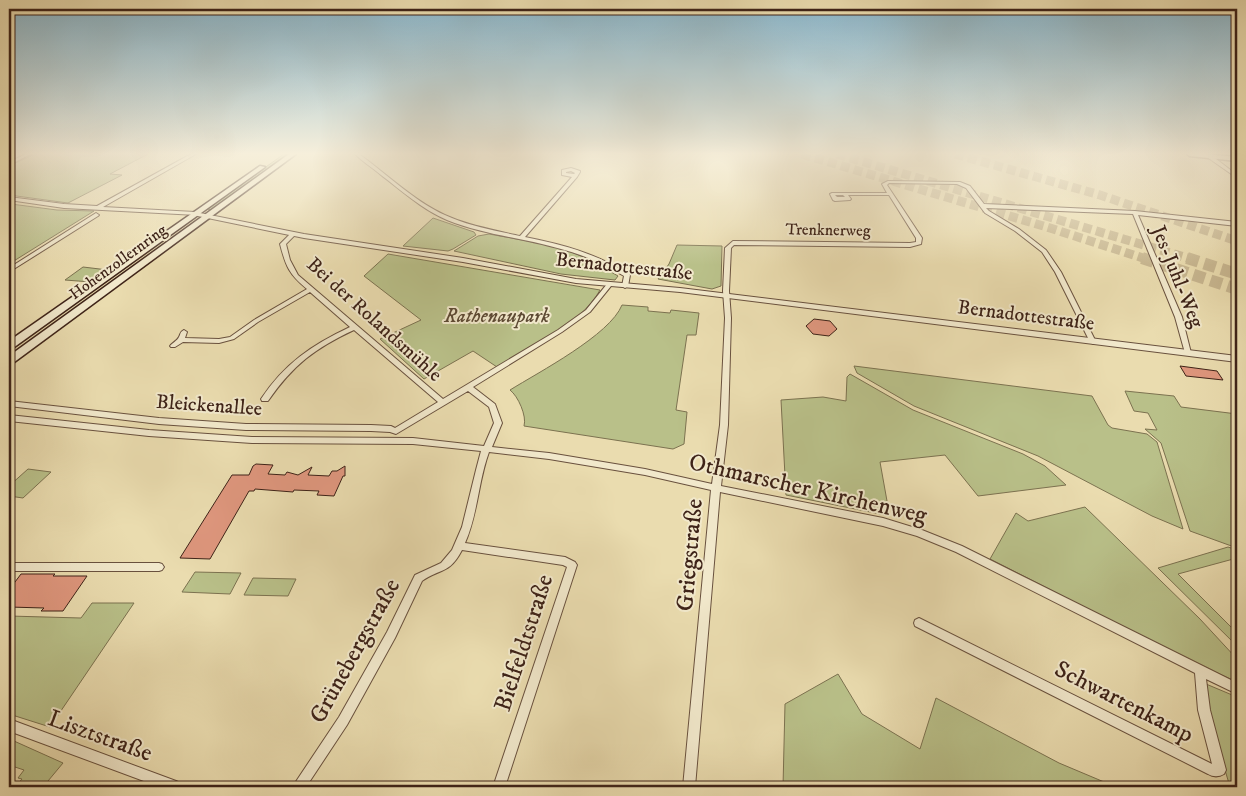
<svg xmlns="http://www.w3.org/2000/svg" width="1246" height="796" font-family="'IM FELL DW Pica',serif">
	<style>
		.green { fill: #b9c089; stroke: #7c7250 }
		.building { fill: #df977e; stroke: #3e2318 }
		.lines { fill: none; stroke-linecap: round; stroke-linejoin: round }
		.motorway-tunnel-far1 { stroke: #c8b791; stroke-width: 9; stroke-dasharray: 9 4.5; stroke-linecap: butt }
		.motorway-tunnel { stroke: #c8b791; stroke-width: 12; stroke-dasharray: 12 6; stroke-linecap: butt }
		.minor-casing { stroke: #69513e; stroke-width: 2 }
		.tertiary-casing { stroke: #69513e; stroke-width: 2 }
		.secondary-casing { stroke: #3e2318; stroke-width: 3 }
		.minor { fill: #f1e8cb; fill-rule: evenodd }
		.tertiary { fill: #f1e8cb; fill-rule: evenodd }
		.secondary { fill: #f1e8cb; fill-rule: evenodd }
		.labels { text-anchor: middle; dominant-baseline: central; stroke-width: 4; stroke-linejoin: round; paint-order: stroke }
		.far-street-label { font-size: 16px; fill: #3e2318; stroke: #f1e8cb }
		.street-label { font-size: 20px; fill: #3e2318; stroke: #f1e8cb }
		.park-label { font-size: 20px; font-style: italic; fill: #5d4a34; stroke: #f1e8cb }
		.near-street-label { font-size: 24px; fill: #3e2318; stroke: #f1e8cb }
	</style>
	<rect width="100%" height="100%" fill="#eadcaf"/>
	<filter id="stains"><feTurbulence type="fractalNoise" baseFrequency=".004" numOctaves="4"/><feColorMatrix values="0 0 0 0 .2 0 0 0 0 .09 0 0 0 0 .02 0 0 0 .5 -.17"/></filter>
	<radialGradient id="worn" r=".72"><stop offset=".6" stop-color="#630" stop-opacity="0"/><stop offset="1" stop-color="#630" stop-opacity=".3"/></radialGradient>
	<!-- green -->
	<g class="green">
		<path d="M35,154H148L110,174L122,175L68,203L9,195V166Z"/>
		<path d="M284,154H290L212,210L207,209Z"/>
		<path d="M11,204L57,210L94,211L9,264V205Z"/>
		<path d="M433,218L474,232L476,235L453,249L448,251L403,246Z"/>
		<path d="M489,234C521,240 554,244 584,257C596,262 607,270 618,276L615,280L561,274L454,251L478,236Z"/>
		<path d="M677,245L722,246L721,286L712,289L658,279L669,264Z"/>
		<path d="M388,254L600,290C582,324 529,348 497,367L473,351L424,379L380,339L421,320L364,276Z"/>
		<path d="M83,267L108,270L91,282L65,280Z"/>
		<path d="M622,305L648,307V311L670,313L671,310L699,313L696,335H687L676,410L687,412L684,444L673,449L524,426C527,416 518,396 510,390C539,372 610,335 622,305Z"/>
		<path d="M854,366L1092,396L1108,425L1112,428L1147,434L1157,442L1183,529L1152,516L1038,456L914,406L857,373Z"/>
		<path d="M850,374L913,410L1023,454L1045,466L1066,485L978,496L945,455L880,462L887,501L885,515L786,495L781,400L823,397L846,401L847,377Z"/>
		<path d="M1125,391L1174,396L1181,407L1237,414V548L1190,531L1161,443L1145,429L1157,430L1148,413L1134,411Z"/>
		<path d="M28,469L51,472L23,498L9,496V486Z"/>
		<path d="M1085,507L1200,619L1237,659V682L1190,661L990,559L1016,513L1028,521Z"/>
		<path d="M1228,547L1237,550V558L1178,574L1237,633V646L1158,568Z"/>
		<path d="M195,572L241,573L230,594L182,592Z"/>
		<path d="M253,578L296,579L288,596L244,595Z"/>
		<path d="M92,603H134L50,727L9,714V616L81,618Z"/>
		<path d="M838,674L862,714L920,749L936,698L1059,763L1116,787H783L785,704Z"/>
		<path d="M1206,684L1237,697V787H1230L1208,712Z"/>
		<path d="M14,741L63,763L43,787H15L22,779L18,778L24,770L9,765V744Z"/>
	</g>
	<!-- building -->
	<g class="building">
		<path d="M814,319L830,321L837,329L829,336L813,334L806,326Z"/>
		<path d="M1180,366L1217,371L1223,380L1186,376Z"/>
		<path d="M256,464L273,465L268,474L285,475L287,472L298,475L312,467L308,475L329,476L332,471H337L345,466V476H343L334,496L317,495L319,491L294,490L293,492L255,489L254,491H249L210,559L180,558L232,475H249L253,466Z"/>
		<path d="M21,574H55L53,576H87L63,611H41L44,608L9,607V590Z"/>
	</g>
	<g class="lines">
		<!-- motorway-tunnel-far1 -->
		<g class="motorway-tunnel-far1">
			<path d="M802,154L1050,228L1146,259"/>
			<path d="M837,154L1191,259"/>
			<path d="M955,154L1100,195L1237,241"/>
		</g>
		<!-- motorway-tunnel -->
		<g class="motorway-tunnel">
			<path d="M1142,258L1237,289"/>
			<path d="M1187,258L1237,274"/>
		</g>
		<!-- minor casing -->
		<g class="minor-casing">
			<g id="minor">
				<path d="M26,154H31L9,165V162Z"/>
				<path d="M191,154H196L103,207L195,212L197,213V215L64,208L9,200V197L64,204L97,206Z"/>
				<path d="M355,154H359C388,175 418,205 452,218C474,227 497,231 520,236L572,177L562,175V170L571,168L580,171V172L577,177L525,237C565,245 594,253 629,274L630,275L628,286L625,288L622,286L624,276C604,264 584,255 561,249C524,238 484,235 447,220C423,210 402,191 381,175C373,168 363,162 355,154ZM571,171L575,173L574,174L566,173V172Z"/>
				<path d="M1207,155H1211L1237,175V178L1207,157Z"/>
				<path d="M888,181L960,182L970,186L984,204L1135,211L1237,222V226L1138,215L1182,317L1191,353L1188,355L1185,353L1175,317L1133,214L986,208L989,211L1019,229L1046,250L1061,272L1096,342L1093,344L1090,342L1055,272L1042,252L1015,231L985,213L966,188L957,184L889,183L887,185L922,238L921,244L910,247L734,245L731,248L729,291L731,318L728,425L721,486L883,518L922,530L962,546L1237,683V694L1206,679L1210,710L1226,770L1224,774C1219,777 1213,777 1208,774L915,626L914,623L915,620L919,618L923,620L1212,764L1198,710L1195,673L956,552L917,536L883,526L720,492L695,787H683L711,490L645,475L549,459L489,452C478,482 478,514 465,543L565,557L575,562L577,565L505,787H493L567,567L563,565L462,550C449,575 440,568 422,581L395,638L347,725L306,787H293L295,783L339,717L387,632L415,575L441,563L452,550L462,527L476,470L481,451L413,444L252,443L149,436L9,421V415L149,430L252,437L413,438L484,446L494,423L489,407L468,391L396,434L390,432L371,431L246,430L159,424L9,406V401L159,418L246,424L371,425L391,426L395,428L438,402L354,330C315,348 293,365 268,401H262L261,399C285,363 312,345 350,327L310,292L258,322L234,339L219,343L183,342L175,347H171L170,346C172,343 177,341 179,337C181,333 180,332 184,330L187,332L185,338L219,339L230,337L254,320L307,289C289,274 286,267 280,244L291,233L293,232L296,234L286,244L290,260L298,275L443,399L558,330L586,310L607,284H611V286L590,312L562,332L473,387L495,404L502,423L492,447L549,453L645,469L712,484L720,425L725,318L723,291L725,248L733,241L910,243L916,242V238L889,195H848L851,199L850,200L835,201L833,200L830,194L832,193H887L882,184ZM835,195H843L845,197H837Z"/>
				<path d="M96,213L99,215L98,216L9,272V268Z"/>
				<path d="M9,563H159L162,564L164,567L162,570L159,571H9Z"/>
				<path d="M9,719L176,781L180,783L182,787H160L9,731Z"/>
			</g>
		</g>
		<!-- tertiary casing -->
		<g class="tertiary-casing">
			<path id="tertiary" d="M195,212L304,234L463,258L576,279L680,288L1237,356V362L680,292L576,283L463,262L304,238L193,215V213Z"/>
		</g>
		<!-- secondary casing -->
		<g class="secondary-casing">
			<g id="secondary">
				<path d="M289,154H296L13,363L9,364V356Z"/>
				<path d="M1187,154H1206L1237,157V161L1190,156Z"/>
				<path d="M260,166L265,167L13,348L9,349V341Z"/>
			</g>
		</g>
		<!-- minor -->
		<use href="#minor" class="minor"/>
		<!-- tertiary -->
		<use href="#tertiary" class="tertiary"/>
		<!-- secondary -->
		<use href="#secondary" class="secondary"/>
	</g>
	<!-- sky -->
	<linearGradient id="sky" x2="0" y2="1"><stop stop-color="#88b7ce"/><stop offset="0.58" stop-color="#f6efdb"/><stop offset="1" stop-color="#f6efdb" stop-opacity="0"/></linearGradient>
	<rect width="1246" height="265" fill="url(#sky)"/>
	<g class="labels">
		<!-- far-street labels -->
		<g class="far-street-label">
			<text transform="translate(828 230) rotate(1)">Trenknerweg</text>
			<text transform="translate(118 262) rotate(-36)">Hohenzollernring</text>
		</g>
		<!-- street labels -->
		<g class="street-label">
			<text transform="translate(624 267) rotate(6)">Bernadottestraße</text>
			<text transform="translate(1177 277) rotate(68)">Jes-Juhl-Weg</text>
			<text transform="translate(1026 316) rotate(7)">Bernadottestraße</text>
			<text transform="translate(374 320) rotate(42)">Bei der Rolandsmühle</text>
			<text transform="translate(209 406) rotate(4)">Bleickenallee</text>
		</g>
		<!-- park labels -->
		<g class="park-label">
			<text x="497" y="316">Rathenaupark</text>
		</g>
		<!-- near-street labels -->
		<g class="near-street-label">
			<text transform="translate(808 489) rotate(13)">Othmarscher Kirchenweg</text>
			<text transform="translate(690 555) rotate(-85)">Griegstraße</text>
			<text transform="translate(524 643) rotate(-72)">Bielfeldtstraße</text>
			<text transform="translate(355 651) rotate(-61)">Grünebergstraße</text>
			<text transform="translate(1124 702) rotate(27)">Schwartenkamp</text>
			<text transform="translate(100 736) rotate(20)">Lisztstraße</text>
		</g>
	</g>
	<!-- margin -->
	<rect width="1246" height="796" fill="none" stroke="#eadcaf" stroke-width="30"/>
	<rect x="10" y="10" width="1226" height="776" fill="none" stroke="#3e2318" stroke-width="2.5"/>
	<rect x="15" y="15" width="1216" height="766" fill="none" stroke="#3e2318"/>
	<rect width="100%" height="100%" filter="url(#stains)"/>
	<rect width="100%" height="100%" fill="url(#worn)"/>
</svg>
